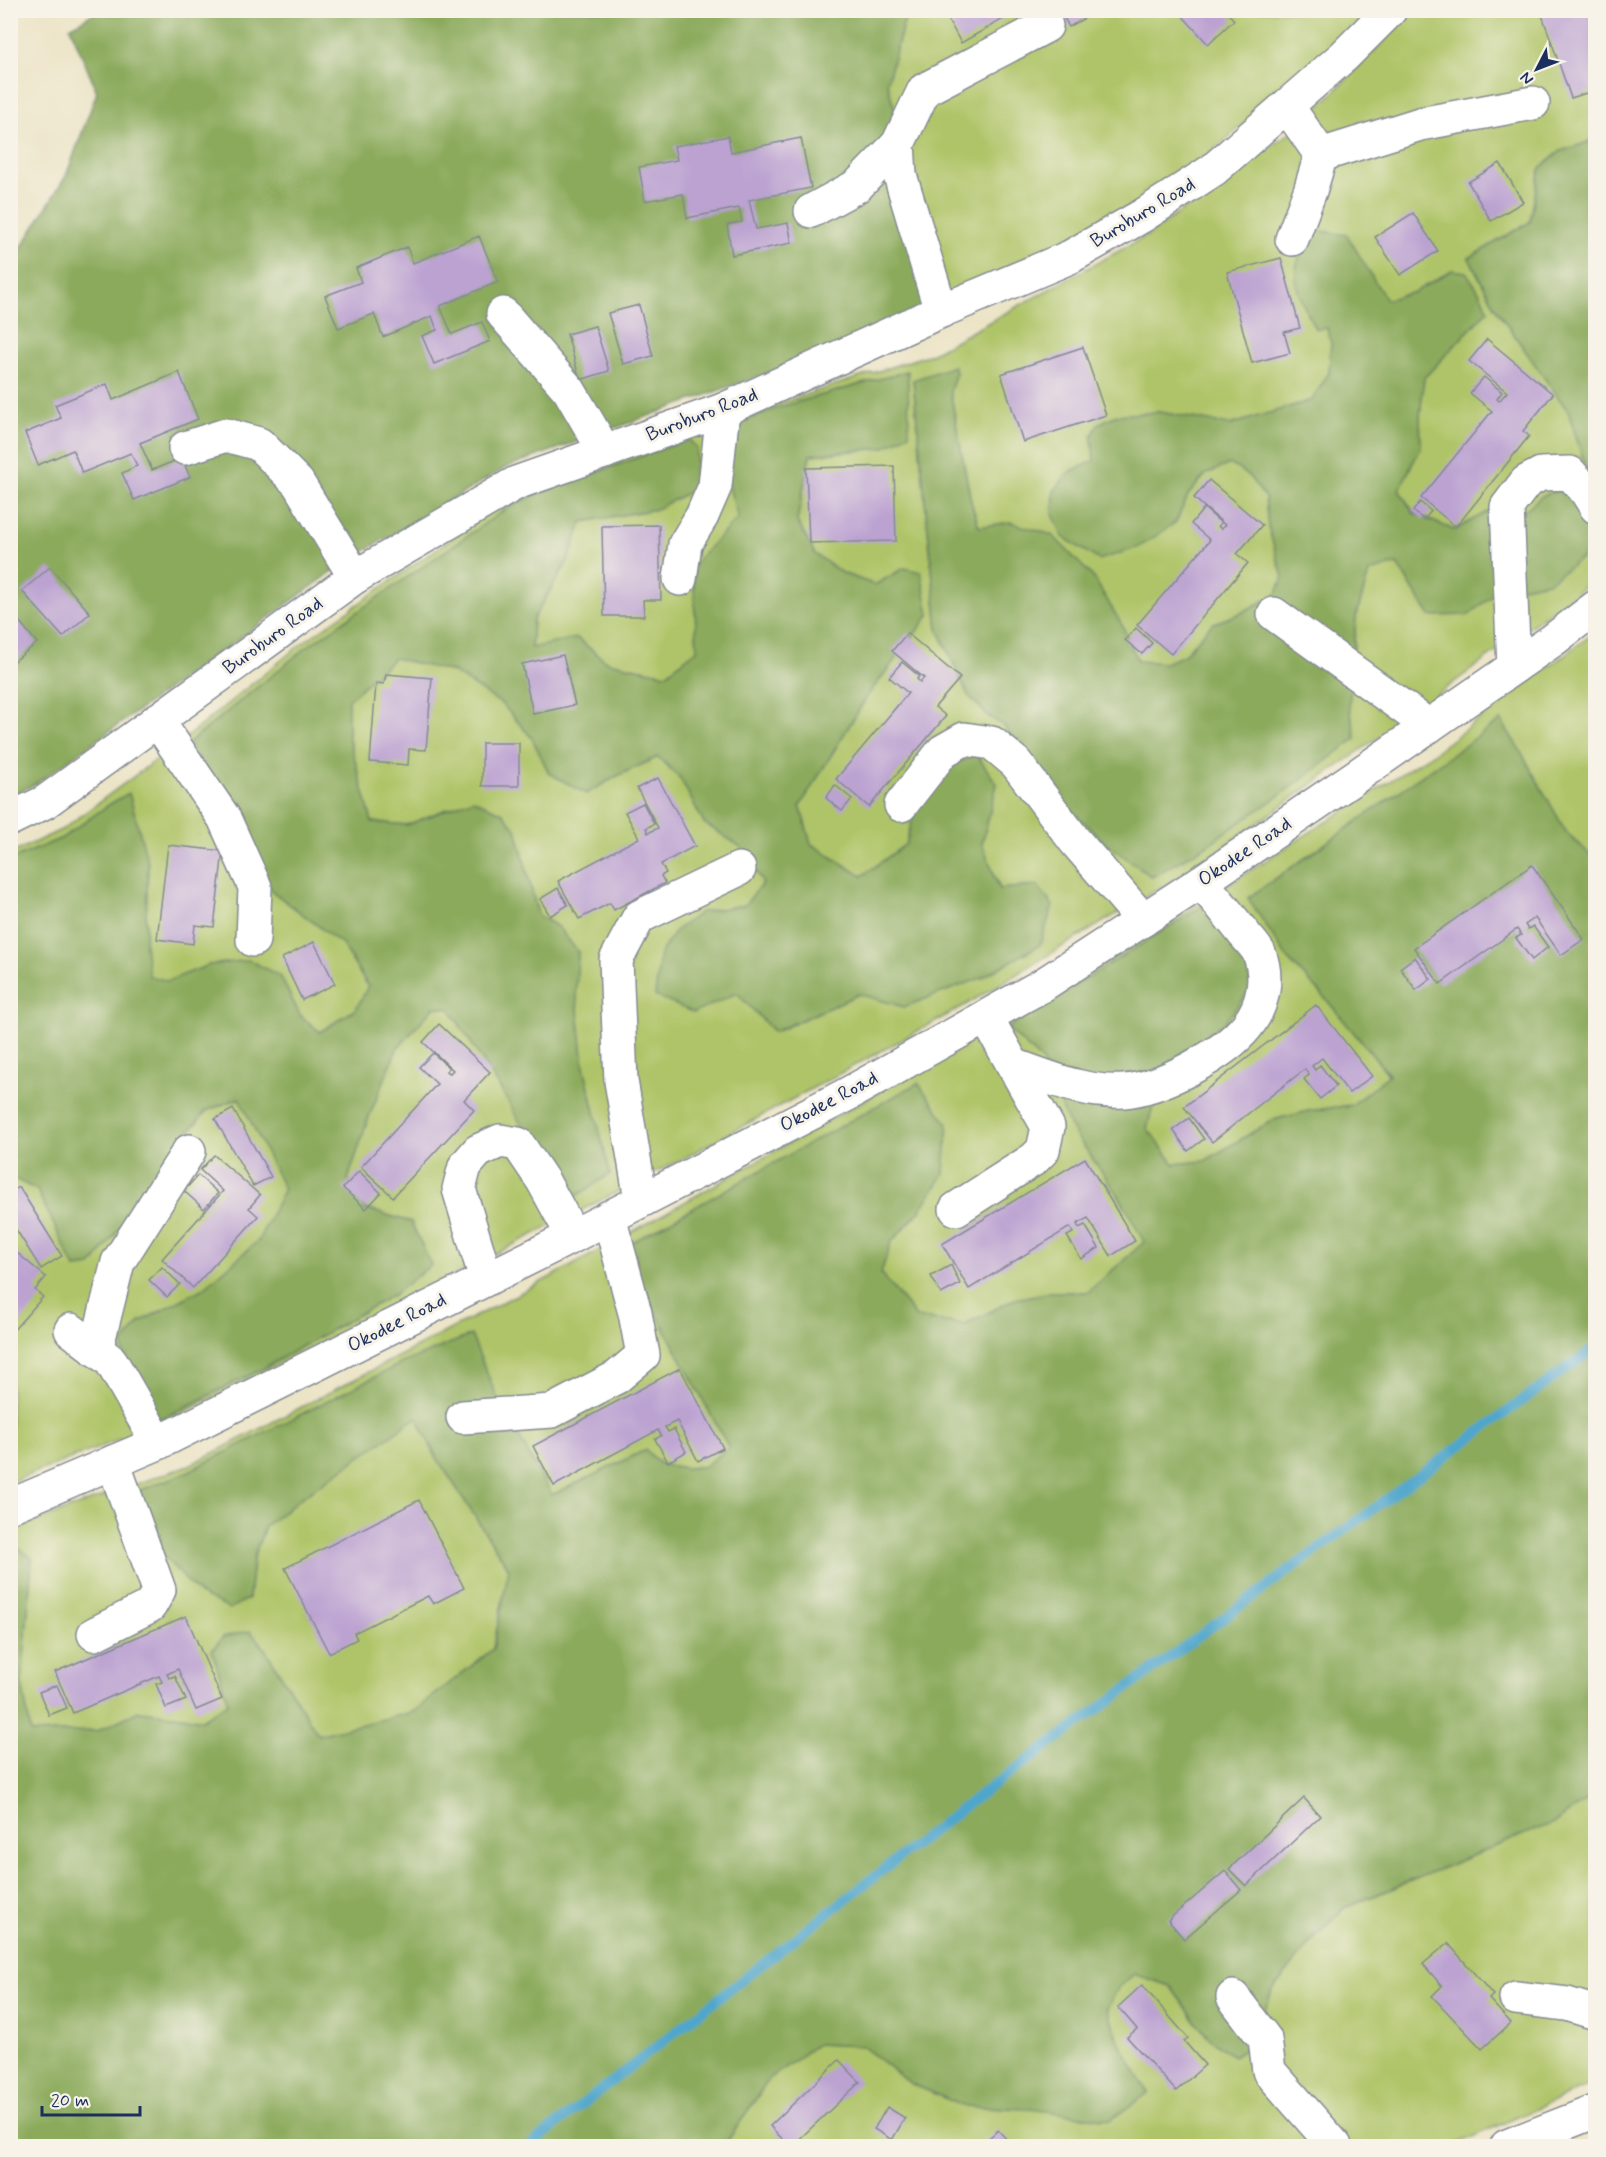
<svg xmlns="http://www.w3.org/2000/svg" width="1606" height="2157" font-family="Mynerve,sans-serif">
	<style>
		.green { fill: #afc468; stroke: #657a63; stroke-width: 1.5; fill-rule: evenodd }
		.forest { fill: #8baa5c; stroke: #536c5d; stroke-width: 1.5 }
		.lines { fill: none; stroke-linecap: round; stroke-linejoin: round }
		.stream { stroke: #4fa6cc; stroke-width: 10 }
		.building { fill: #bba2d1 }
		.minor-casing { stroke: #848a92; stroke-width: 36 }
		.minor { stroke: #fff; stroke-width: 33 }
		.labels { text-anchor: middle; dominant-baseline: central; stroke-width: 6; stroke-linejoin: round; paint-order: stroke }
		.street-label { font-size: 20px; fill: #1b2f5e; stroke: #f7f3e8 }
	</style>
	<rect width="100%" height="100%" fill="#f7f3e8"/>
	<filter id="ink" filterUnits="userSpaceOnUse"><feTurbulence type="fractalNoise" baseFrequency=".0167" numOctaves="2"/><feDisplacementMap in="SourceGraphic" scale="12" xChannelSelector="R" yChannelSelector="G"/><feConvolveMatrix kernelMatrix="1 2 1 2 8 2 1 2 1" color-interpolation-filters="sRGB"/></filter>
	<filter id="wash" filterUnits="userSpaceOnUse"><feTurbulence type="fractalNoise" baseFrequency=".008" numOctaves="4" result="noise"/><feDisplacementMap in="SourceGraphic" scale="24" xChannelSelector="R" yChannelSelector="G"/><feGaussianBlur stdDeviation="1.35" result="paint"/><feColorMatrix in="noise" values="0 0 0 0 0 0 0 0 0 0 0 0 0 0 0 0 0 1.4 0 .05"/><feComposite in="paint" operator="in"/></filter>
	<g filter="url(#wash)">
		<rect width="100%" height="100%" fill="#ece4c6"/>
		<!-- green -->
		<g class="green">
			<path d="M907,11H1373L1221,144L1175,178L1135,205L948,304L887,82Z"/>
			<path d="M1414,11H1595V138L1586,143L1561,151L1540,168L1530,222L1469,258L1498,312L1568,411L1588,475L1595,474V579L1389,730L1198,865L962,1007L684,1158L167,1421L11,1482V1177L37,1190L75,1268L91,1266L141,1200L177,1146L206,1111L240,1098L284,1189L258,1241L204,1288L140,1322L159,1420L264,1368L393,1295L431,1265L411,1222L365,1209L348,1179L368,1119L397,1049L434,1007L449,1008L502,1091L610,1174L584,1067L576,991L578,952L558,927L538,915L516,829L446,809L407,825L372,822L348,736V700L394,658L453,672L502,704L532,738L549,773L586,794L617,776L658,757L680,778L704,823L741,846L763,883L745,905L701,912L737,992L775,1032L859,994L904,1007L1038,886L1000,889L982,843L997,784L918,797L906,844L862,876L811,844L800,806L868,695L929,615L904,568L875,585L842,573L815,554L797,521L810,455L883,448L907,371L780,407L726,429L725,473L739,518L693,564L697,650L666,674L607,662L577,638L531,649L533,619L568,561L582,522L656,509L689,439L542,492L509,507L308,646L189,743L242,826L272,891L342,944L368,987L356,1009L320,1032L300,1015L280,976L209,965L168,981L148,976L145,946L148,863L110,804L62,838L11,860L10,854L63,829L188,736L301,644L501,504L700,429L931,354L1148,235L1302,124ZM1452,270L1488,310L1424,378L1420,416L1421,447L1399,490L1415,514L1454,530L1489,511H1524L1542,496L1430,616L1397,563L1369,572L1356,617L1349,705L1356,738L1048,787L1004,726L988,716L968,695L938,629L913,380L956,372L950,391L971,502L979,527L1010,523L1122,625L1138,662L1165,663L1183,656L1212,624L1239,614L1277,594L1283,577L1268,526L1265,497L1248,475L1230,464L1206,474L1188,495L1176,522L1069,472L1095,461L1092,437L1098,424L1117,415L1159,412L1230,425L1312,400L1329,373L1331,343L1327,328L1315,329L1303,304L1371,277L1386,300L1415,292Z"/>
			<path d="M1595,632V859L1566,832L1521,752L1288,959L1321,993L1389,1075L1352,1105L1309,1111L1273,1120L1205,1161L1174,1164L1147,1128L1164,1066L1225,1022L1007,1028L1042,1061L1145,1242L1088,1292H1051L1015,1299L964,1325L916,1317L881,1273L891,1242L919,1212L633,1274L654,1309L729,1448L703,1467L685,1468L660,1464L646,1450L552,1495L499,1402L471,1336L183,1474L135,1492L249,1598L253,1559L265,1526L301,1498L417,1417L435,1455L509,1569L493,1649L413,1712L318,1735L263,1646L228,1703L202,1720L181,1716L139,1711L97,1731L31,1733L22,1684L32,1558L11,1542V1530L192,1464L568,1268L807,1133L1099,967L1434,753Z"/>
			<path d="M1595,1789V2083L1452,2146H724L769,2079L817,2044L862,2046L910,2083L963,2106L1030,2109L1148,2093L1120,2044L1107,2008L1119,1987L1135,1973L1170,1986L1207,2036L1252,2044L1272,1991L1309,1944L1344,1908L1555,1822L1590,1798Z"/>
		</g>
		<!-- forest -->
		<g class="forest">
			<path d="M99,10L907,11L887,82L948,304L850,343L507,467L349,560L37,783L11,796V259L20,250L66,176L97,92L70,27Z"/>
			<path d="M1595,138V474L1588,475L1568,411L1498,312L1469,258L1530,222L1540,168L1561,151L1586,143Z"/>
			<path d="M1317,230L1347,235L1386,300L1415,292L1452,270L1466,272L1480,293L1488,310L1424,378L1420,416L1421,447L1399,490L1414,514L1454,530L1489,511H1524L1542,496L1568,486L1588,516L1592,551L1548,582L1496,592L1469,615L1430,616L1397,564L1369,572L1356,617L1349,705L1356,738L1300,781L1206,846L1152,877L1104,842L1048,787L1004,726L988,716L968,695L938,629L913,380L954,366L956,372L950,391L971,502L979,527L1010,522L1052,535L1094,578L1122,625L1138,661L1165,663L1183,656L1212,624L1239,614L1277,594L1283,577L1268,526L1265,497L1248,475L1230,464L1206,474L1188,495L1176,522L1139,547L1099,560L1063,537L1053,514L1054,491L1069,472L1094,461L1092,437L1098,424L1117,415L1159,412L1230,425L1312,400L1329,373L1331,343L1327,328L1316,329C1305,308 1288,282 1299,258C1303,248 1311,239 1317,230Z"/>
			<path d="M908,371L909,434L883,448L810,455L797,521L815,554L842,573L875,585L904,568L921,572L929,615L868,695L800,806L811,844L862,876L906,844L918,797L944,769L976,754L997,784L982,843L999,889L1038,886L1053,906L1040,945L981,978L904,1007L859,994L774,1032L737,993L694,1013L655,996L660,954L675,931L701,912L745,905L763,883L741,847L704,823L680,778L658,757L617,776L586,794L549,773L532,738L502,704L453,672L394,658L348,700V736L372,822L407,825L473,799L503,813L516,829L538,915L558,927L578,952L576,991L584,1067L610,1174L566,1203L502,1091L449,1008L434,1007L397,1049L368,1119L348,1179L365,1209L411,1222L431,1265L393,1295L264,1368L159,1420L125,1370L123,1343L140,1322L204,1288L258,1241L284,1189L239,1098L206,1111L177,1146L141,1200L91,1266L75,1268L37,1190L11,1177V860L62,838L110,804L129,793L148,863L145,946L149,976L168,981L209,965L249,960L280,976L300,1015L320,1032L356,1009L368,986L342,944L272,891L242,826L189,743L308,646L509,507L542,492L689,439L697,449L693,490L656,509L582,522L568,561L533,619L531,648L577,638L607,662L666,674L697,650L693,564L738,518L725,473L726,429L780,407Z"/>
			<path d="M1501,720L1521,752L1566,832L1595,859V1789L1590,1798L1555,1822L1344,1908L1309,1944L1272,1991L1252,2044L1233,2056L1207,2036L1170,1986L1134,1974L1119,1987L1107,2008L1120,2044L1148,2093L1110,2120L1030,2109L963,2106L910,2083L862,2046L817,2044L769,2079L724,2146H11L10,1542L32,1558L22,1684L31,1733L97,1731L139,1711L181,1716L202,1720L228,1703L212,1650L223,1637L250,1631L263,1646L318,1735L413,1712L493,1649L509,1569L435,1455L417,1417L301,1498L265,1526L253,1559L249,1598L229,1609L199,1594L155,1547L135,1492L183,1474L402,1363L471,1335L499,1402L552,1495L646,1450L660,1464L685,1468L703,1467L729,1448L654,1309L633,1274L625,1246L918,1083L948,1124L944,1174L919,1212L891,1242L881,1273L916,1317L964,1325L1015,1299L1051,1292H1088L1144,1242L1121,1199L1070,1127L1042,1061L1007,1028L1207,903L1248,960L1250,991L1225,1022L1164,1066L1147,1128L1174,1164L1205,1161L1273,1120L1309,1111L1352,1105L1389,1075L1321,993L1288,959L1248,898Z"/>
		</g>
		<g class="lines">
			<!-- stream -->
			<path class="stream" d="M529,2146L965,1806L1596,1347"/>
		</g>
		<g id="blocks">
			<!-- building -->
			<g class="building">
				<path d="M943,10H1019L961,43Z"/>
				<path d="M1060,10H1099L1069,27Z"/>
				<path d="M1181,10H1225L1234,20L1208,44L1179,12Z"/>
				<path d="M1546,10H1596V90L1571,98L1541,12Z"/>
				<path d="M728,136L731,152L801,138L811,188L749,200L756,229L788,223L792,243L732,255L727,225L742,222L739,208L687,218L683,194L645,201L639,167L677,160L674,146Z"/>
				<path d="M1500,163L1523,202L1491,221L1468,182Z"/>
				<path d="M1413,213L1438,251L1400,275L1375,237Z"/>
				<path d="M479,236L498,282L440,306L452,334L482,322L490,341L434,364L422,336L437,330L432,316L383,337L374,314L338,328L325,296L361,282L356,268L407,247L413,263Z"/>
				<path d="M1281,258L1300,328L1284,332L1290,353L1252,363L1227,272Z"/>
				<path d="M639,305L653,356L623,364L608,313Z"/>
				<path d="M595,326L609,371L580,380L567,334Z"/>
				<path d="M1487,339L1553,394L1523,431L1529,436L1456,527L1421,498L1492,411L1470,393L1484,377L1502,392L1497,399L1499,401L1507,392L1469,361Z"/>
				<path d="M1083,347L1106,415L1023,442L1001,374Z"/>
				<path d="M179,372L198,419L140,443L152,470L182,458L190,477L134,500L122,473L137,466L131,453L82,473L73,450L38,465L25,433L61,418L55,405L107,384L113,400Z"/>
				<path d="M894,466L896,541L809,543L806,468Z"/>
				<path d="M1209,480L1262,525L1237,554L1248,563L1171,654L1137,625L1210,540L1191,524L1204,508L1221,523L1218,526L1221,529L1225,525L1194,498Z"/>
				<path d="M1420,502L1431,511L1424,520L1413,511Z"/>
				<path d="M659,525L661,600H643L644,616H604L602,526Z"/>
				<path d="M50,567L90,613L63,637L22,591Z"/>
				<path d="M10,610L37,643L12,663L10,661Z"/>
				<path d="M1136,628L1152,643L1142,654L1125,640Z"/>
				<path d="M907,633L960,678L935,707L946,716L869,807L836,779L908,693L889,677L902,662L919,676L917,679L920,682L924,678L892,651Z"/>
				<path d="M563,655L575,705L533,714L522,664Z"/>
				<path d="M386,674L432,678L426,750L409,749L408,765L370,762L376,683L384,684Z"/>
				<rect x="482" y="743" width="37" height="43"/>
				<path d="M658,778L695,846L661,864L666,873L661,876L665,883L614,910L610,903L579,919L558,881L639,838L625,812L643,803L654,824L646,828L648,833L658,828L637,788Z"/>
				<path d="M835,785L852,799L842,811L826,798Z"/>
				<path d="M168,845L223,851L214,927L195,925L193,944L157,939Z"/>
				<path d="M1532,865L1584,939L1561,955L1535,918L1525,925L1528,929L1533,926L1548,947L1532,960L1516,938L1521,935L1517,929L1440,984L1414,948Z"/>
				<path d="M558,888L568,905L550,916L540,899Z"/>
				<path d="M314,942L335,984L302,1000L282,958Z"/>
				<path d="M1415,957L1431,979L1416,990L1400,968Z"/>
				<path d="M1316,1005L1372,1076L1349,1093L1322,1058L1312,1066L1315,1070L1320,1065L1336,1086L1320,1099L1304,1079L1309,1075L1305,1069L1212,1142L1184,1107Z"/>
				<path d="M439,1024L490,1072L464,1100L474,1110L393,1197L361,1167L437,1084L419,1067L433,1053L449,1068L446,1071L450,1073L453,1070L423,1042Z"/>
				<path d="M233,1109L271,1177L253,1186L215,1119Z"/>
				<path d="M1189,1118L1204,1139L1188,1151L1173,1130Z"/>
				<path d="M214,1155L260,1195L249,1208L258,1216L193,1288L162,1259L223,1191L200,1170Z"/>
				<path d="M1085,1158L1135,1241L1111,1256L1088,1218L1077,1224L1079,1228L1085,1225L1099,1248L1081,1259L1067,1236L1073,1233L1070,1227L969,1289L942,1244Z"/>
				<path d="M359,1171L381,1193L366,1209L343,1188Z"/>
				<path d="M198,1175L218,1193L204,1209L184,1191Z"/>
				<path d="M19,1187L62,1256L41,1269L10,1220V1192Z"/>
				<path d="M10,1247L46,1277L35,1290L43,1297L10,1334Z"/>
				<path d="M951,1265L960,1284L941,1294L931,1276Z"/>
				<path d="M162,1267L180,1284L167,1297L149,1280Z"/>
				<path d="M680,1368L723,1448L698,1461L677,1421L665,1427L668,1432L674,1429L686,1452L668,1462L655,1439L661,1436L658,1430L554,1486L533,1446Z"/>
				<path d="M419,1500L464,1588L433,1604L428,1596L354,1633L357,1639L329,1653L285,1568Z"/>
				<path d="M186,1616L222,1699L196,1710L178,1669L167,1674L169,1678L175,1676L186,1700L166,1708L156,1684L162,1682L159,1676L73,1713L55,1672Z"/>
				<path d="M57,1685L67,1708L49,1715L39,1692Z"/>
				<path d="M1304,1798L1320,1816L1246,1886L1229,1869Z"/>
				<path d="M1225,1871L1241,1890L1184,1939L1168,1920Z"/>
				<path d="M1448,1943L1493,1995L1489,1999L1511,2023L1482,2049L1432,1996L1442,1986L1423,1964Z"/>
				<path d="M1142,1985L1188,2038L1184,2041L1205,2065L1176,2091L1127,2037L1137,2029L1118,2007Z"/>
				<path d="M839,2060L860,2082L792,2146H789L770,2126Z"/>
				<path d="M887,2107L905,2118L892,2140L874,2129Z"/>
				<path d="M998,2130L1010,2143L1006,2146H980Z"/>
			</g>
		</g>
	</g>
	<g filter="url(#ink)">
		<use href="#blocks" fill-opacity="0" stroke="#848a92" stroke-width="1.5"/>
		<g class="lines">
			<!-- minor casing -->
			<g class="minor-casing">
				<g id="minor">
					<path d="M1287,106L1321,155L1310,191L1292,239"/>
					<path d="M1321,155L1420,124L1533,103"/>
					<path d="M811,211L857,186L898,144"/>
					<path d="M941,311L900,175L898,144L924,90L1046,26"/>
					<path d="M503,314L569,390L605,452"/>
					<path d="M185,448L226,435L259,444L298,483L355,577"/>
					<path d="M680,579L685,544L702,516L715,486L723,410"/>
					<path d="M1274,614L1429,726"/>
					<path d="M1514,667L1507,507L1526,482L1541,474L1570,473L1586,491L1596,507"/>
					<path d="M157,720L224,818L255,887L253,940"/>
					<path d="M901,805L943,751L964,739L992,743L1016,763L1075,841L1143,920"/>
					<path d="M10,819L45,802L355,577L516,483L723,410L941,311L1070,257L1142,216L1213,170L1344,56L1390,10"/>
					<path d="M1013,1065C1048,1077 1086,1094 1124,1091C1161,1088 1224,1055 1247,1026C1263,1006 1269,978 1259,953C1256,947 1250,941 1245,935C1231,917 1216,899 1201,882"/>
					<path d="M641,1200L621,1081L616,960L639,917L739,869"/>
					<path d="M956,1209L1034,1159L1043,1150L1048,1127L986,1017"/>
					<path d="M486,1279L459,1189L465,1166L478,1151L500,1141L518,1144L543,1181L573,1236"/>
					<path d="M71,1330L111,1361L158,1443"/>
					<path d="M96,1350L118,1262L189,1151"/>
					<path d="M463,1417L552,1411L617,1377L643,1355L635,1313L609,1217"/>
					<path d="M10,1506L158,1443L573,1236L846,1095L1041,986L1201,882L1361,773L1553,640L1596,607"/>
					<path d="M94,1634L150,1606L159,1590L113,1462"/>
					<path d="M1233,1997L1265,2039L1269,2071L1335,2146"/>
					<path d="M1516,1998L1567,2004L1596,2013"/>
					<path d="M1507,2146L1596,2111"/>
				</g>
			</g>
			<!-- minor -->
			<use href="#minor" class="minor"/>
		</g>
	</g>
	<g class="labels">
		<!-- street labels -->
		<g class="street-label">
			<text transform="translate(1143 213) rotate(-31)">Buroburo Road</text>
			<text transform="translate(702 415) rotate(-21)">Buroburo Road</text>
			<text transform="translate(273 636) rotate(-36)">Buroburo Road</text>
			<text transform="translate(1245 852) rotate(-34)">Okodee Road</text>
			<text transform="translate(829 1102) rotate(-28)">Okodee Road</text>
			<text transform="translate(397 1323) rotate(-27)">Okodee Road</text>
		</g>
	</g>
	<!-- margin -->
	<rect width="1606" height="2157" fill="none" stroke="#f7f3e8" stroke-width="36"/>
	<!-- north arrow -->
	<g transform="translate(1537 69) rotate(228)" stroke="#f7f3e8" stroke-width="4.5" paint-order="stroke">
	<path d="M0-4.5L10 22L0 15L-10 22Z" fill="#1b2f5e"/>
	<text y="-9" font-size="16" font-weight="bold" text-anchor="middle" fill="#1b2f5e">N</text>
	</g>
	<!-- scale -->
	<path d="M42 2106v9h98v-9" fill="none" stroke="#1b2f5e" stroke-width="3"/>
	<text x="51" y="2106" font-size="18" fill="#1b2f5e" stroke="#f7f3e8" stroke-width="4.5" paint-order="stroke">20 m</text>
</svg>
